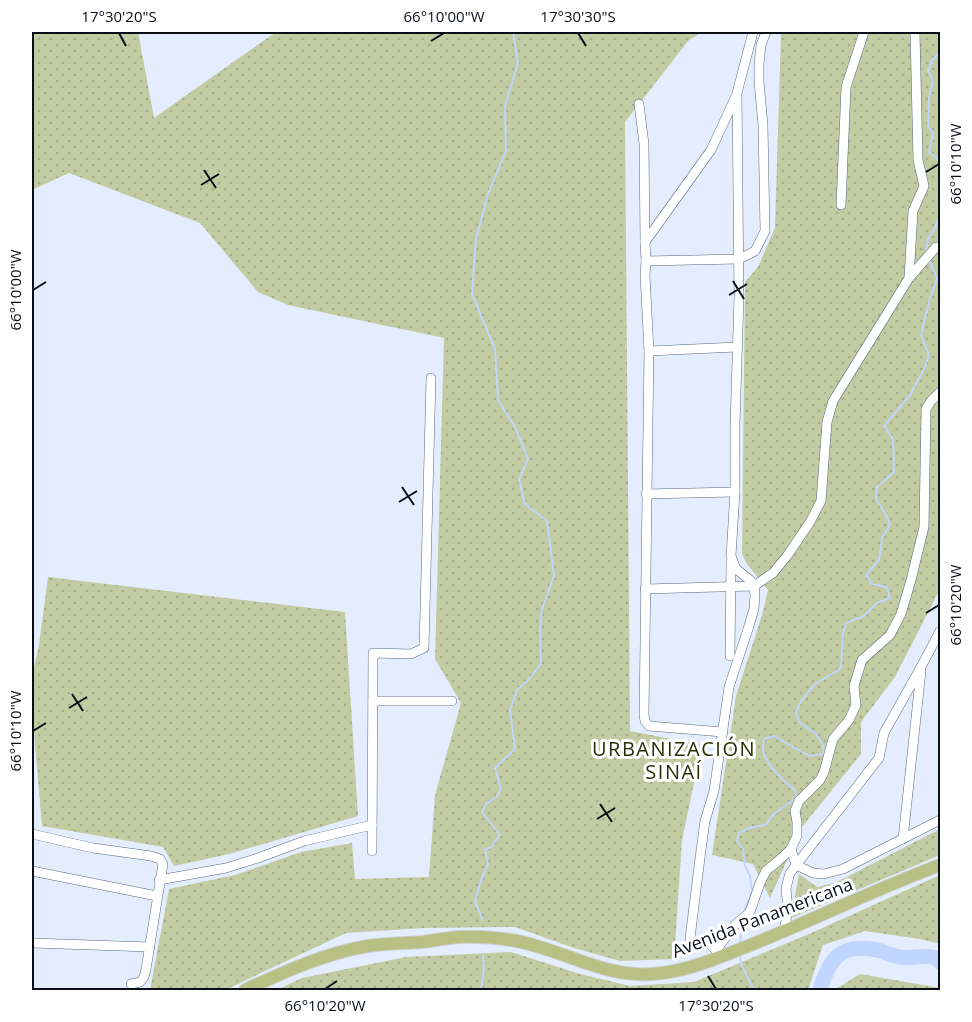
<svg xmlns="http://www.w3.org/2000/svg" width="972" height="1022" font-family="'Open Sans',sans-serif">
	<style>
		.grass { fill: url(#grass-dots) }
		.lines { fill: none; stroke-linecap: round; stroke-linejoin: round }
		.stream { stroke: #c0d6fc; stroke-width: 2 }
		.river { stroke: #c0d6fc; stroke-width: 15 }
		.minor-casing { stroke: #5b687e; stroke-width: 10 }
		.major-casing { stroke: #cecfd1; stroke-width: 14 }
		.minor { stroke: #fff; stroke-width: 9 }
		.major { stroke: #b8c083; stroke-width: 12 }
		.ticks { fill: none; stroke: #090e17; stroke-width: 2 }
		.labels { text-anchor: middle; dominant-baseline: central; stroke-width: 6; stroke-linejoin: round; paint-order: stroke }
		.street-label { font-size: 18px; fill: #090e17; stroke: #fff }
		.neighbourhood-label { font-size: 20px; letter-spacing: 1.5px; fill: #292f06; stroke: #fff }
		.neatline { fill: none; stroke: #090e17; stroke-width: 2 }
		.ticks-label { font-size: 15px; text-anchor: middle; fill: #090e17 }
	</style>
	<defs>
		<pattern id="grass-dots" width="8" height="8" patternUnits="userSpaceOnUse" patternTransform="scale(1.5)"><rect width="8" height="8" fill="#c3cba2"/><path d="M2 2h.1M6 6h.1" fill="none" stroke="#a6ad8b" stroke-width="1.8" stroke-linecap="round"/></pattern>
	</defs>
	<rect width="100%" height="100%" fill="#e4edfd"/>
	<!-- grass -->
	<g class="grass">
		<path d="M32,32H138L154,118L276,32H702L688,41L625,122L630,731L702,745L682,840L674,959L620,961L574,948L515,927L424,928L346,933L225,990H150L169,889L235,875L301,852L352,843L355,879L429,877L435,795L461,703L435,659L444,338L288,305L258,292L200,223L69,173L32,190Z"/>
		<path d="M781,32H940V589L895,677L861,722V754L802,827L770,898L753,864L712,855L736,696L762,615L768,590L747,564L742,554L745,282L758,267L775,228Z"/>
		<path d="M48,577L345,612L358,816L229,854L174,866L163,847L42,826L32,710V675L39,645Z"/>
		<path d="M940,829V855L791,918L799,874L817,887L835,883Z"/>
		<path d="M940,875V944L920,939L865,931L823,945L808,990H277L302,978L406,957L511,952L580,974L630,986L694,982L809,934Z"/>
		<path d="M860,974L940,988V990H834Z"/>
	</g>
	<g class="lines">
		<!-- stream -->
		<g class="stream">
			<path d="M940,53L933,59L928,71L933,81L929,97L928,126L933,134L929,152L940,161"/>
			<path d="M940,186V187"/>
			<path d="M926,253L928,238L934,230L940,215"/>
			<path d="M743,914L752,891L750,876L745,866L743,849L737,841L739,833L749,828L765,825L775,813L796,798L795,790C784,782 764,763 763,749C763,746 764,742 764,739L774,736L809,756L824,754L823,745L816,734L799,722L796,712L801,701L815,684L837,671L841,667L843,633L846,623L864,616L877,603L890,598L887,587L872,584L866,575L879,560L882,538L890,525L885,513L876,499L877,487L894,472L893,439L884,426L910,395L924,369L929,355L921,335L929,302L937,278L928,258"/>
			<path d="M483,920L475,902L480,883L488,864L485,850L491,847L500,835L482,812L486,804L497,796L501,789L495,768L515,749L510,710L517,690L530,678L541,664L540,630L542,609L554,576L547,521L525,504L519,479L528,459L516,429L498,400L495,349L472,294L476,239L488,194L506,151L505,106L518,63L513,32"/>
			<path d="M740,944L742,923"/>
			<path d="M740,953L741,964L754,990"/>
			<path d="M481,990L484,969L483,955"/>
		</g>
		<!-- river -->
		<path class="river" d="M820,990C830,955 844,942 881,951C887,953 893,956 899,957C910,959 922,955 932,957C933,957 940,961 940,962"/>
		<!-- minor casing -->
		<g class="minor-casing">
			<g id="minor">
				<path d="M736,96L711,150L645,242L646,261L739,259L755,251L765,231L763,125L759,82V64L761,45L766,32"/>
				<path d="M639,104L644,144L645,242"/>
				<path d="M841,205L846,87L864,32"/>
				<path d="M646,261L645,275L649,351L644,715L645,721L649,726L723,732"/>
				<path d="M909,278L936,247H940"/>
				<path d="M649,351L737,347"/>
				<path d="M940,392L931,401L926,409L924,527L911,580L901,614L890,635L862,660L854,686L856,705L849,720L833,739L824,772L820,780L799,801L795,811L797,822V836L791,849L796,865L813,873L824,874L843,869L940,820"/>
				<path d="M646,494L735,492"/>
				<path d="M645,589L754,586L773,573L787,556L810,522L821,501L827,422L833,401L909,278L913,211L924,186L918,160L915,32"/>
				<path d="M730,656L731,562"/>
				<path d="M373,701H452"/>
				<path d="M32,834L93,848L151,856L160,859L163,864L146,969L144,977L140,982L131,984"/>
				<path d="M903,839L921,671"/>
				<path d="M372,851L373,653L411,654L424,648L431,378"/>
				<path d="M32,871L157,896"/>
				<path d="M159,880L226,868L258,858L304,841L372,825"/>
				<path d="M784,931L788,910L786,888L790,873L879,758L884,733L921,667L940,631"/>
				<path d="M32,943L150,947"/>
				<path d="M716,950L735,925L750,912L760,883L766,871L777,862L791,849"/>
				<path d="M718,957L716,950L709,943L694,946L690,938L701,850L705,821L714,791L729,687L748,629L754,609L755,595L754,586L750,580L736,569L731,556L735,492V425L739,297L737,93L753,32"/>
			</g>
		</g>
		<!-- major casing -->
		<g class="major-casing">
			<path id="major" d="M245,990C284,972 325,953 368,946C386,943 405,943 423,942C435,940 447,938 459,937C478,936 499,938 517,941C563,950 605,978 653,974C686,972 717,958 748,946C813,920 876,889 940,865"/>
		</g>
		<!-- minor -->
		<use href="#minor" class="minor"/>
		<!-- major -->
		<use href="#major" class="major"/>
	</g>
	<!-- ticks -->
	<path class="ticks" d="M119,33L126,46M578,33L586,46M431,41L444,33M204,170L216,188M926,172L939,164M201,185L219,174M733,281L744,299M33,290L46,282M729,295L747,284M402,487L414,505M399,502L417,491M926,613L939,605M72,694L83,711M69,708L87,697M33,731L46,723M600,804L612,822M597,819L615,808M708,976L716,989M325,989L337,981"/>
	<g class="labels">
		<!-- street labels -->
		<g class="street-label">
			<text transform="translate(762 917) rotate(-21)">Avenida Panamericana</text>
		</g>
		<!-- neighbourhood labels -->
		<g class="neighbourhood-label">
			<text x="674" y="748">URBANIZACIÓN<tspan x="674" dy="23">SINAÍ</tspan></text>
		</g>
	</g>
	<!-- border -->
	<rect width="972" height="1022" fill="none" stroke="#ffffff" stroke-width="66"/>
	<rect x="33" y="33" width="906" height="956" class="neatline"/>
	<g class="ticks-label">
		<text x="119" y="22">17°30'20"S</text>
		<text x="444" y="22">66°10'00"W</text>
		<text x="578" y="22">17°30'30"S</text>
		<text transform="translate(956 164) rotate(-90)" y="5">66°10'10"W</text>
		<text transform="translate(16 290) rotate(-90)" y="5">66°10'00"W</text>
		<text transform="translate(956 605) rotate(-90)" y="5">66°10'20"W</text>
		<text transform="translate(16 731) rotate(-90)" y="5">66°10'10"W</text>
		<text x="325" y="1011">66°10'20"W</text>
		<text x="716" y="1011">17°30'20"S</text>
	</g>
</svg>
